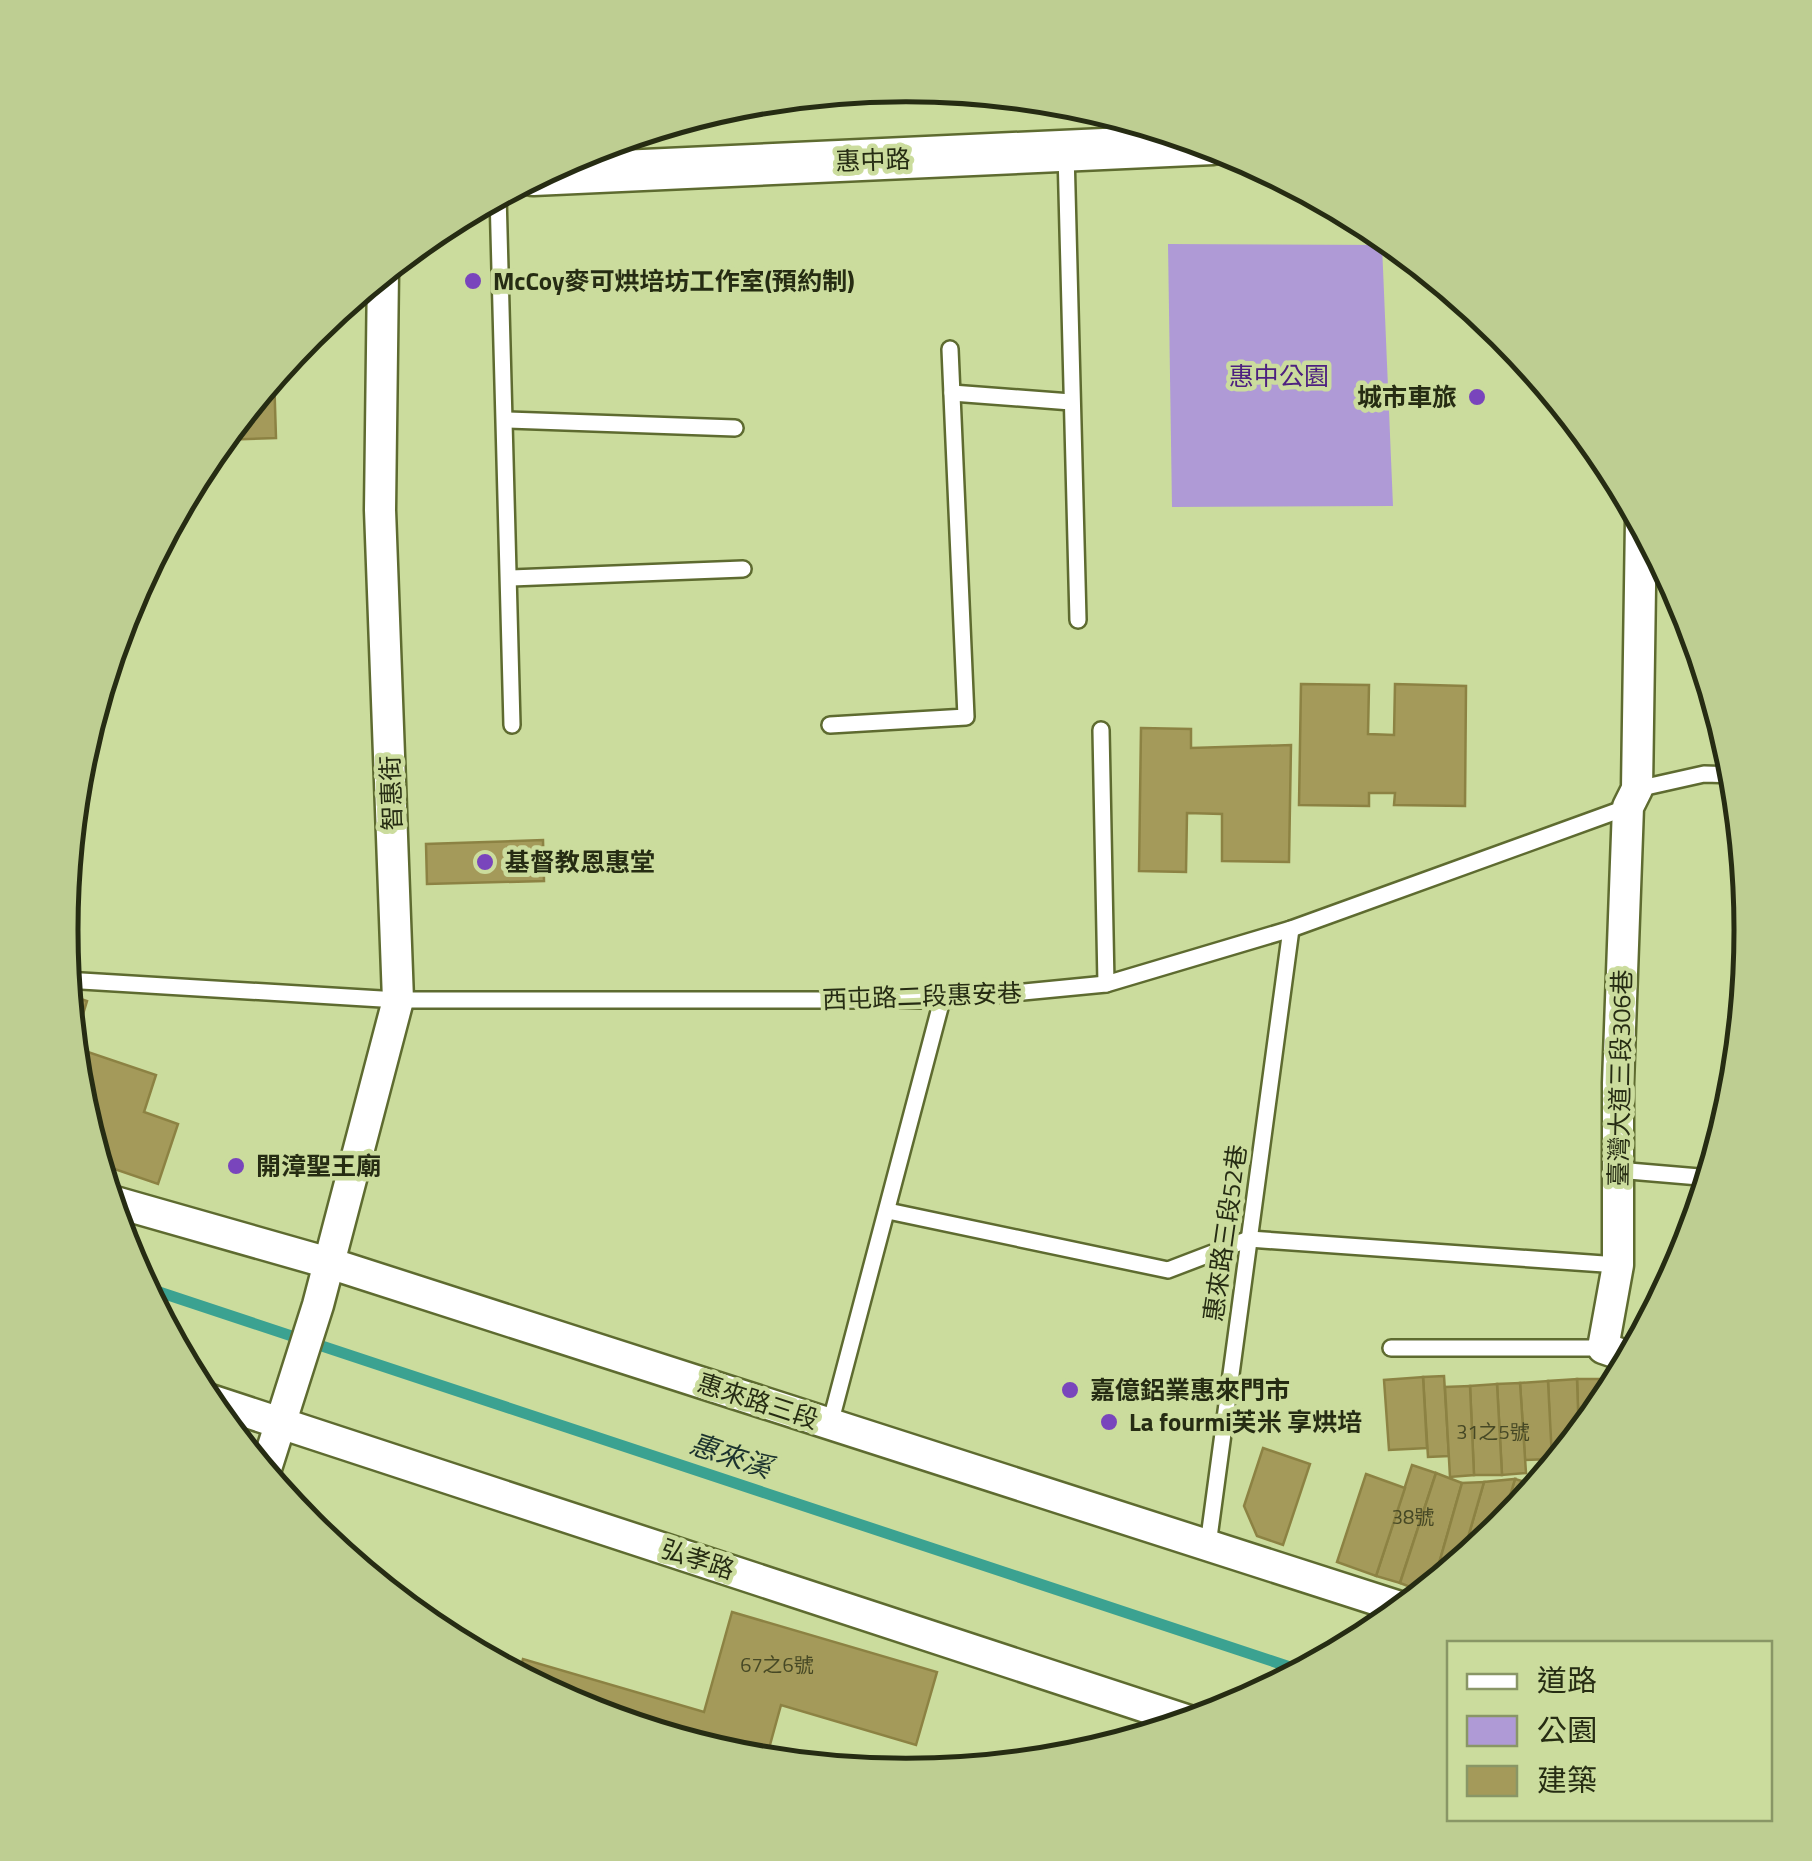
<svg xmlns="http://www.w3.org/2000/svg" width="1812" height="1861" font-family="'Titillium Web','Noto Sans TC',sans-serif">
	<style>
		.green { fill: #af9ad6 }
		.lines { fill: none; stroke-linecap: round; stroke-linejoin: round }
		.stream { stroke: #3ba291; stroke-width: 11 }
		.building { fill: #a49a5a; stroke: #8c8243; stroke-width: 2.5 }
		.lane-casing { stroke: #5e6b30; stroke-width: 20 }
		.street-casing { stroke: #5e6b30; stroke-width: 35 }
		.secondary-casing { stroke: #5e6b30; stroke-width: 45 }
		.lane { stroke: #fff; stroke-width: 15 }
		.street { stroke: #fff; stroke-width: 30 }
		.secondary { stroke: #fff; stroke-width: 40 }
		.poi-dot { fill: #7945bc; stroke: #cbdc9d; stroke-width: 4 }
		.labels { text-anchor: middle; dominant-baseline: central; stroke-width: 9; stroke-linejoin: round; paint-order: stroke }
		.number-label { font-size: 20px; fill: #464825 }
		.street-label { font-size: 25px; fill: #262c13; stroke: #cbdc9d }
		.poi-label { font-size: 25px; font-weight: bold; fill: #262c13; stroke: #cbdc9d; text-anchor: start }
		.park-label { font-size: 25px; fill: #4d2080; stroke: #cbdc9d }
		.water-label { font-size: 28px; font-style: italic; fill: #1c332e; stroke: #cbdc9d }
		.rim { fill: none; stroke: #262c13; stroke-width: 5 }
	</style>
	<rect width="100%" height="100%" fill="#cbdc9d"/>
	<!-- green -->
	<path class="green" d="M1168,244L1382,245L1393,506L1172,507Z"/>
	<g class="lines">
		<!-- stream -->
		<path class="stream" d="M141,1286L1305,1672"/>
	</g>
	<!-- building -->
	<g class="building">
		<path d="M274,374L276,438L219,440Z"/>
		<path d="M1301,684L1369,685L1368,734L1394,735L1395,684L1466,686L1465,806L1394,805L1395,793H1369V806L1299,805Z"/>
		<path d="M1141,728L1191,729V748L1291,745L1289,862L1222,861V814L1187,813L1186,872L1139,871Z"/>
		<path d="M543,840L544,881L427,884L426,844Z"/>
		<path d="M66,994L87,1001L73,1047L156,1075L144,1112L178,1124L158,1184L97,1163L76,1095Z"/>
		<path d="M1444,1376L1449,1456L1428,1457L1423,1377Z"/>
		<path d="M1423,1377L1427,1448L1389,1450L1384,1380Z"/>
		<path d="M1577,1379H1599L1600,1412L1579,1438Z"/>
		<path d="M1577,1379L1579,1438L1560,1461H1551L1548,1381Z"/>
		<path d="M1548,1381L1552,1459L1525,1460L1520,1383Z"/>
		<path d="M1520,1383L1526,1473L1502,1475L1497,1384Z"/>
		<path d="M1497,1384L1502,1475H1474L1470,1386Z"/>
		<path d="M1470,1386L1474,1475L1450,1477L1445,1387Z"/>
		<path d="M1263,1448L1310,1464L1283,1545L1257,1536L1244,1506Z"/>
		<path d="M1412,1465L1436,1473L1400,1583L1376,1576Z"/>
		<path d="M1436,1473L1462,1483L1432,1588L1426,1593L1400,1583Z"/>
		<path d="M1366,1474L1405,1488L1376,1576L1337,1562Z"/>
		<path d="M1515,1479L1535,1485L1532,1494L1499,1533Z"/>
		<path d="M1515,1479L1499,1533L1460,1565L1484,1482Z"/>
		<path d="M1484,1482L1460,1565L1432,1588L1462,1483Z"/>
		<path d="M732,1612L937,1672L916,1745L781,1705L765,1763L740,1760L582,1712L518,1678L523,1659L704,1712Z"/>
	</g>
	<g class="lines">
		<!-- lane casing -->
		<g class="lane-casing">
			<g id="lane">
				<path d="M1066,152L1078,620"/>
				<path d="M498,194L512,725"/>
				<path d="M952,393L1071,402"/>
				<path d="M506,420L735,428"/>
				<path d="M511,578L743,569"/>
				<path d="M830,725L966,717L950,349"/>
				<path d="M1101,730L1106,984"/>
				<path d="M1637,789L1704,774L1737,775"/>
				<path d="M65,980L398,1000H942L1106,984L1291,929L1628,807"/>
				<path d="M1617,1170L1711,1178"/>
				<path d="M888,1211L1168,1270L1249,1239L1618,1265"/>
				<path d="M1391,1348H1603"/>
				<path d="M830,1424L942,1000"/>
				<path d="M1208,1545L1291,929"/>
			</g>
		</g>
		<!-- street casing -->
		<g class="street-casing">
			<g id="street">
				<path d="M108,1200L329,1263L1406,1609"/>
				<path d="M1632,1358L1603,1348L1618,1265V1083L1628,807L1637,789L1641,519"/>
				<path d="M201,1397L1195,1723"/>
				<path d="M264,1475L318,1305L398,1000L380,510L383,271"/>
			</g>
		</g>
		<!-- secondary casing -->
		<g class="secondary-casing">
			<path id="secondary" d="M533,175L1213,144"/>
		</g>
		<!-- lane -->
		<use href="#lane" class="lane"/>
		<!-- street -->
		<use href="#street" class="street"/>
		<!-- secondary -->
		<use href="#secondary" class="secondary"/>
	</g>
	<!-- markers -->
	<g class="poi-dot">
		<circle cx="473" cy="281" r="10"/>
		<circle cx="1477" cy="397" r="10"/>
		<circle cx="485" cy="862" r="10"/>
		<circle cx="236" cy="1166" r="10"/>
		<circle cx="1070" cy="1390" r="10"/>
		<circle cx="1109" cy="1422" r="10"/>
	</g>
	<g class="labels">
		<!-- number labels -->
		<g class="number-label">
			<text x="1493" y="1431">31之5號</text>
			<text x="1413" y="1516">38號</text>
			<text x="777" y="1664">67之6號</text>
		</g>
		<!-- street labels -->
		<g class="street-label">
			<text transform="translate(873 160) rotate(-2)">惠中路</text>
			<text transform="translate(391 793) rotate(-92)">智惠街</text>
			<text transform="translate(922 996) rotate(-2)">西屯路二段惠安巷</text>
			<text transform="translate(1620 1078) rotate(-89)">臺灣大道三段306巷</text>
			<text transform="translate(1225 1233) rotate(-82)">惠來路三段52巷</text>
			<text transform="translate(758 1401) rotate(18)">惠來路三段</text>
			<text transform="translate(698 1559) rotate(18)">弘孝路</text>
		</g>
		<!-- poi labels -->
		<g class="poi-label">
			<text x="493" y="281">McCoy麥可烘培坊工作室(預約制)</text>
			<text x="1457" y="397" text-anchor="end">城市車旅</text>
			<text x="505" y="862">基督教恩惠堂</text>
			<text x="256" y="1166">開漳聖王廟</text>
			<text x="1090" y="1390">嘉億鋁業惠來門市</text>
			<text x="1129" y="1422">La fourmi芙米 享烘培</text>
		</g>
		<!-- park labels -->
		<g class="park-label">
			<text x="1279" y="376">惠中公園</text>
		</g>
		<!-- water labels -->
		<g class="water-label">
			<text transform="translate(731 1455) rotate(18)">惠來溪</text>
		</g>
	</g>
	<!-- crop -->
	<path d="M0 0H1812V1861H0ZM78 930a828 828 0 1 1 1656 0a828 828 0 1 1-1656 0Z" fill="#bece92" fill-rule="evenodd"/>
	<path class="rim" d="M78 930a828 828 0 1 1 1656 0a828 828 0 1 1-1656 0Z"/>
	<!-- legend -->
	<rect x="1447" y="1641" width="325" height="180" fill="#cbdc9d" stroke="#899666" stroke-width="2.5"/>
	<rect x="1467" y="1674" width="50" height="15" fill="#ffffff" stroke="#899666" stroke-width="2.5"/>
	<text x="1537" y="1691" font-size="30" fill="#262c13">道路</text>
	<rect x="1467" y="1716" width="50" height="30" fill="#af9ad6" stroke="#899666" stroke-width="2.5"/>
	<text x="1537" y="1741" font-size="30" fill="#262c13">公園</text>
	<rect x="1467" y="1766" width="50" height="30" fill="#a49a5a" stroke="#899666" stroke-width="2.5"/>
	<text x="1537" y="1791" font-size="30" fill="#262c13">建築</text>
</svg>
